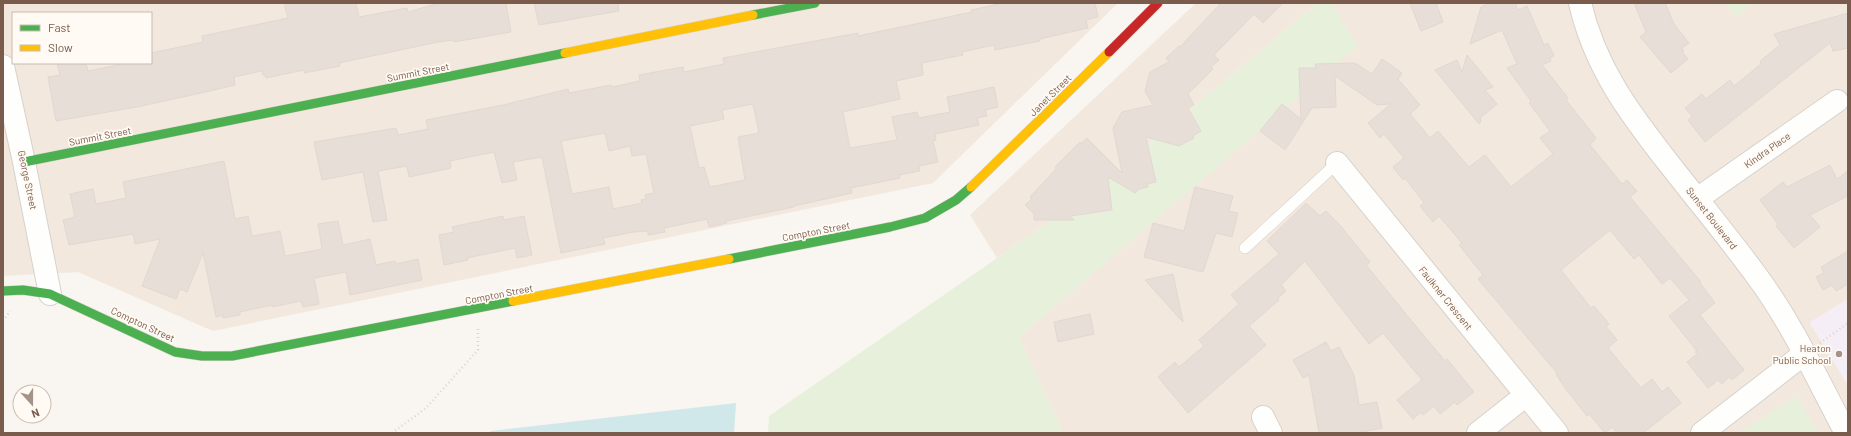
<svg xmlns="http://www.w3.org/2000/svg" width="1851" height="436" font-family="Barlow,sans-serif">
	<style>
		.residential { fill: #f2e8de; fill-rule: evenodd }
		.education { fill: #f6eef6 }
		.green { fill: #e7f0db }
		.water { fill: #d0e8ea }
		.building { fill: #e6ded7; stroke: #e2d8d2; fill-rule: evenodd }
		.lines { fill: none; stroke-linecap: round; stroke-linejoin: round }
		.lane-casing { stroke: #d7d1cb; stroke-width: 12 }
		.street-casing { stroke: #d7d1cb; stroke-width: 24 }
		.fast-casing { stroke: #d9d2cb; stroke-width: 10 }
		.slow-casing { stroke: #d9d2cb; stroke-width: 10 }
		.jam-casing { stroke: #d9d2cb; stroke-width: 10 }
		.path { stroke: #dcd5d0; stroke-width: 2.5; stroke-dasharray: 1 3; stroke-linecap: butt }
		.lane { stroke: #fefefd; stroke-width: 11 }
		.street { stroke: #fefefd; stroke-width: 22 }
		.fast { stroke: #4caf50; stroke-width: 9 }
		.slow { stroke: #ffc107; stroke-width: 9 }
		.jam { stroke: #c62828; stroke-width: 9 }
		.poi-dot { fill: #a69286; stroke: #fffaf3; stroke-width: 1.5 }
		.labels { text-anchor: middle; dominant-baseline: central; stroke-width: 3.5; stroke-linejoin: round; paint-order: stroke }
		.street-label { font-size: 10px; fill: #7a5c4d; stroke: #fffaf3 }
		.poi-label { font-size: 10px; fill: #7a5c4d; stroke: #fffaf3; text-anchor: end }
	</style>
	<rect width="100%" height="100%" fill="#f9f5f0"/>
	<!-- residential -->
	<g class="residential">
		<path d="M3,3H1118L933,183L213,331L78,272L3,276ZM13,13H151V63H13Z"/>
		<path d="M1196,3H1318L1081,200L997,258L970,215Z"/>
		<path d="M1331,3H1848V299L1810,323L1848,385V433H1063L1019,337L1357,46Z"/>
	</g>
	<!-- education -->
	<path class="education" d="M1848,299V385L1810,322Z"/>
	<!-- green -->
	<g class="green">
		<path d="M1318,3H1331L1358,46L1019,337L1063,433H768L769,416L1081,200Z"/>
		<path d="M1723,3H1751L1739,17Z"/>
		<path d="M1797,396L1818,433H1739Z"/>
	</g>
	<!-- water -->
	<path class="water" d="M736,403L734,433H488L491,431Z"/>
	<!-- building -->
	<g class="building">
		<path d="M284,3H356L359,17L407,8L408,12L439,3H506L511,32L454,42V40L438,42L339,63L340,66L304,73V70L266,78L265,75H263L262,71L234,77L235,85L210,91L137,107L56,121L48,77L60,75L57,63H86L88,71L118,65V63H151V53L203,42L202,36L288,18Z"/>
		<path d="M534,3H618L619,11L539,25Z"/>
		<path d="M1003,3H1095L1098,17L1086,20L1088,28L1040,39V41L995,50L994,45L962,52L963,55L922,63L923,75L896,81L900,99L843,112L850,148L897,140L892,117L917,112L919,118L950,112L947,97L994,87L998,107L985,110L987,116L977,118L979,125L935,134L936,140L933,141L938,162L919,166L920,171L899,175L900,178L851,188L852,193L794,206V207L726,221L727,223L709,227L707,219L664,228L665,232L648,235V231L633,232L603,238L605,244L561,253L542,157L513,162L517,180L502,183L494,152L450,161L451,168L409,177L407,166L378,171L387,220L373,222L363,172L322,180L314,142L396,128L398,135L428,129L426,120L503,105L568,89L569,93L611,85L612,87L640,81L639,75L683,67L684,72L724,64L723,58L858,33V36L972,12L971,10ZM753,104L759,133L738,137L745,180L710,187L704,167L699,168L690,126L724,119L722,110ZM605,133L609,151L630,146L632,156L646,154L654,193L645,195L646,199L641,200L642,203L613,209L609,187L572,194L561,141Z"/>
		<path d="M1221,3H1283L1263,23L1254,14L1214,55L1219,60L1211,67L1213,69L1188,94L1194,105L1188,108L1201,131L1193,136L1194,138L1179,146L1146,137L1156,182L1147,184L1148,187L1139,189L1135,193L1108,177L1112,210L1070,216L1074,220H1034V214L1025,205L1032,199L1030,197L1056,169L1055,167L1080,142L1081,144L1087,138L1122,173L1113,128L1122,112L1153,105L1145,91L1150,72L1169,62L1166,58L1179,46L1180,47Z"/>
		<path d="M1410,3H1436L1443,22L1421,31Z"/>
		<path d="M1489,3H1515L1518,10L1527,6L1544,45L1548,43L1554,56L1550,58L1551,61L1542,65L1568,98L1566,100L1596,138L1590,145L1622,184L1627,180L1637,191L1630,197L1701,282L1700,283L1715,303L1700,315L1744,370L1732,380L1729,377L1722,384L1718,380L1708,388L1687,362L1697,354L1695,352L1697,351L1669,316L1689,300L1670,278L1662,284L1639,255L1634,259L1610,230L1561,270L1591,308L1594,306L1609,324L1606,326L1617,340L1608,348L1641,388L1652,379L1662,392L1668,387L1681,403L1643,433H1617L1612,427L1605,433L1589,414L1587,416L1565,388L1556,374L1557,373L1478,279L1483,275L1459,245L1462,243L1439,216L1433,222L1420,206L1424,203L1405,178L1403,180L1393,167L1404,158L1384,134L1380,138L1368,123L1391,104L1377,105L1335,76L1336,107L1312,108L1285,150L1260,131L1282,104L1301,119L1299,68H1316L1315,64L1355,63L1372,74L1382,59L1402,73L1398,79L1420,105L1410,114L1430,138L1438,131L1469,167L1485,155L1511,187L1553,154L1540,138L1550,131L1529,103L1531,101L1507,68L1517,64L1502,30L1470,44L1481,7Z"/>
		<path d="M1634,3H1665L1674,24L1689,43L1682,48L1684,51L1682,52L1688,59L1671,73L1640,37L1646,32Z"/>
		<path d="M1848,13V48L1833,51L1830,43L1705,142L1688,120L1692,116L1685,108L1702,94L1706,99L1730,80L1734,86L1761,64L1760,61L1780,45L1774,34Z"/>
		<path d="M1467,55L1493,87L1485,90L1497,104L1480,118L1481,122L1479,124L1435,70L1457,60L1462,72Z"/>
		<path d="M224,161L235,219L248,216L252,236L280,231L285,256L322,249L318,224L338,221L343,245L370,239L376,265L395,261L396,264L418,259L422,280L350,295L346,272L314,278L319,304L303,307L301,301L272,307V305L240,312V315L223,318V315L216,317L203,253L187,292L180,289L176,299L142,286L160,239L135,244L133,234L69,245L63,220L75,217L70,194L93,189L96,204L126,198L123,182Z"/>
		<path d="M1830,165L1837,179L1848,171V196L1810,215L1820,227L1794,248L1776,226L1778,224L1760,200L1783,182L1787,187Z"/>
		<path d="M1195,187L1233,196L1229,211L1238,213L1232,237L1216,233L1203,272L1144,257L1153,223L1184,231Z"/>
		<path d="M1306,203L1320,216L1326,211L1339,224L1370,262L1366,265L1410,319L1445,361L1447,359L1474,392L1457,405L1455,402L1440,414L1434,406L1423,415L1421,412L1413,419L1397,400L1422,380L1383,333L1369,344L1305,261L1281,285L1286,291L1278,298L1279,300L1249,326L1266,345L1188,413L1158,377L1175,362L1179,367L1204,346L1199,340L1239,304L1231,295L1279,254L1267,241Z"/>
		<path d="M503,216L504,220L524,216L532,255L517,258L515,248L467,258L468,260L444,265L439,235L454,232L452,227Z"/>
		<path d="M1848,251V284L1836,291L1832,285L1823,290L1816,277L1824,273L1821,267Z"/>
		<path d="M1173,274L1183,322L1145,280Z"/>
		<path d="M1090,314L1094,334L1058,342L1054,322Z"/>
		<path d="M1326,342L1331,351L1339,347L1354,375L1359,405L1377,402L1382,428L1357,433H1319L1309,375L1303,378L1293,360Z"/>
	</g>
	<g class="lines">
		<!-- lane casing -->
		<g class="lane-casing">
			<path id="lane" d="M1245,248L1337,163"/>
		</g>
		<!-- street casing -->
		<g class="street-casing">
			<g id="street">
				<path d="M1580,3C1595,68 1630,114 1670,165C1699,202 1729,238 1756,275C1792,323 1818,381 1846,433"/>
				<path d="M3,66L24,162L50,294"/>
				<path d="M1337,163L1557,433"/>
				<path d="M1697,199L1837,101"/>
				<path d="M1263,417L1271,433"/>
				<path d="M1478,433L1525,396"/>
				<path d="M1702,433L1804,354"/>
			</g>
		</g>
		<!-- fast casing -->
		<g class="fast-casing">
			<g id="fast">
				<path d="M753,15L815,3"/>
				<path d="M24,162L565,53"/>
				<path d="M729,259L890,227L925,218L956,200L971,187"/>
				<path d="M3,291L23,290L50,294L175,352L202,356H232L513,301"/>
			</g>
		</g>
		<!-- slow casing -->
		<g class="slow-casing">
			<g id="slow">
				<path d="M565,53L753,15"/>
				<path d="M971,187L1109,52"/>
				<path d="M513,301L729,259"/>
			</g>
		</g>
		<!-- jam casing -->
		<g class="jam-casing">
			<path id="jam" d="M1109,52L1158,3"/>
		</g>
		<!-- path -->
		<g class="path">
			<path d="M3,321L10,311"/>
			<path d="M1820,343L1848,323"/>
			<path d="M392,433L426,408L478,350V328"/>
		</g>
		<!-- lane -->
		<use href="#lane" class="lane"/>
		<!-- street -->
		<use href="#street" class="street"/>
		<!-- fast -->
		<use href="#fast" class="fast"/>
		<!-- slow -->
		<use href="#slow" class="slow"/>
		<!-- jam -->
		<use href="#jam" class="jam"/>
	</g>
	<!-- markers -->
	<circle class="poi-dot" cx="1839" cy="354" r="4"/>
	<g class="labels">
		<!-- street labels -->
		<g class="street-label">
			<text transform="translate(418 72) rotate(-11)">Summit Street</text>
			<text transform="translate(1050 95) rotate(-45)">Janet Street</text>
			<text transform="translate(100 136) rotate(-11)">Summit Street</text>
			<text transform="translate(1767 150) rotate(-35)">Kindra Place</text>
			<text transform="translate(28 180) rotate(78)">George Street</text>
			<text transform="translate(1712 218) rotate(52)">Sunset Boulevard</text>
			<text transform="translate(816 231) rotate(-11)">Compton Street</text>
			<text transform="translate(499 294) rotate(-11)">Compton Street</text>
			<text transform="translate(1446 298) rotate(51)">Faulkner Crescent</text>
			<text transform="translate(143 324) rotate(25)">Compton Street</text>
		</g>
		<!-- poi labels -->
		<g class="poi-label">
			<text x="1831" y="348">Heaton<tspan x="1831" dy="12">Public School</tspan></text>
		</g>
	</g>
	<!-- border -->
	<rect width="1851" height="436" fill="none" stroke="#7a5c4d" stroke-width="8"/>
	<!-- legend -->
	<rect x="12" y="12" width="140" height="52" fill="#fffaf3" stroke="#cabbb1"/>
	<rect x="20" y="25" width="20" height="6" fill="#4caf50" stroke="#cabbb1"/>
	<text x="48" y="32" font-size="12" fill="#7a5c4d">Fast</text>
	<rect x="20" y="45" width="20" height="6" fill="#ffc107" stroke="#cabbb1"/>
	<text x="48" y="52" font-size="12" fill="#7a5c4d">Slow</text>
	<!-- north arrow -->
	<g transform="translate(32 404) rotate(159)"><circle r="19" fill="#fffaf3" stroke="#cabbb1"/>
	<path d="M0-3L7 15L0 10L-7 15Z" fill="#a69286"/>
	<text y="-6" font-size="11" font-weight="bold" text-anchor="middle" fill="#7a5c4d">N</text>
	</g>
</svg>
